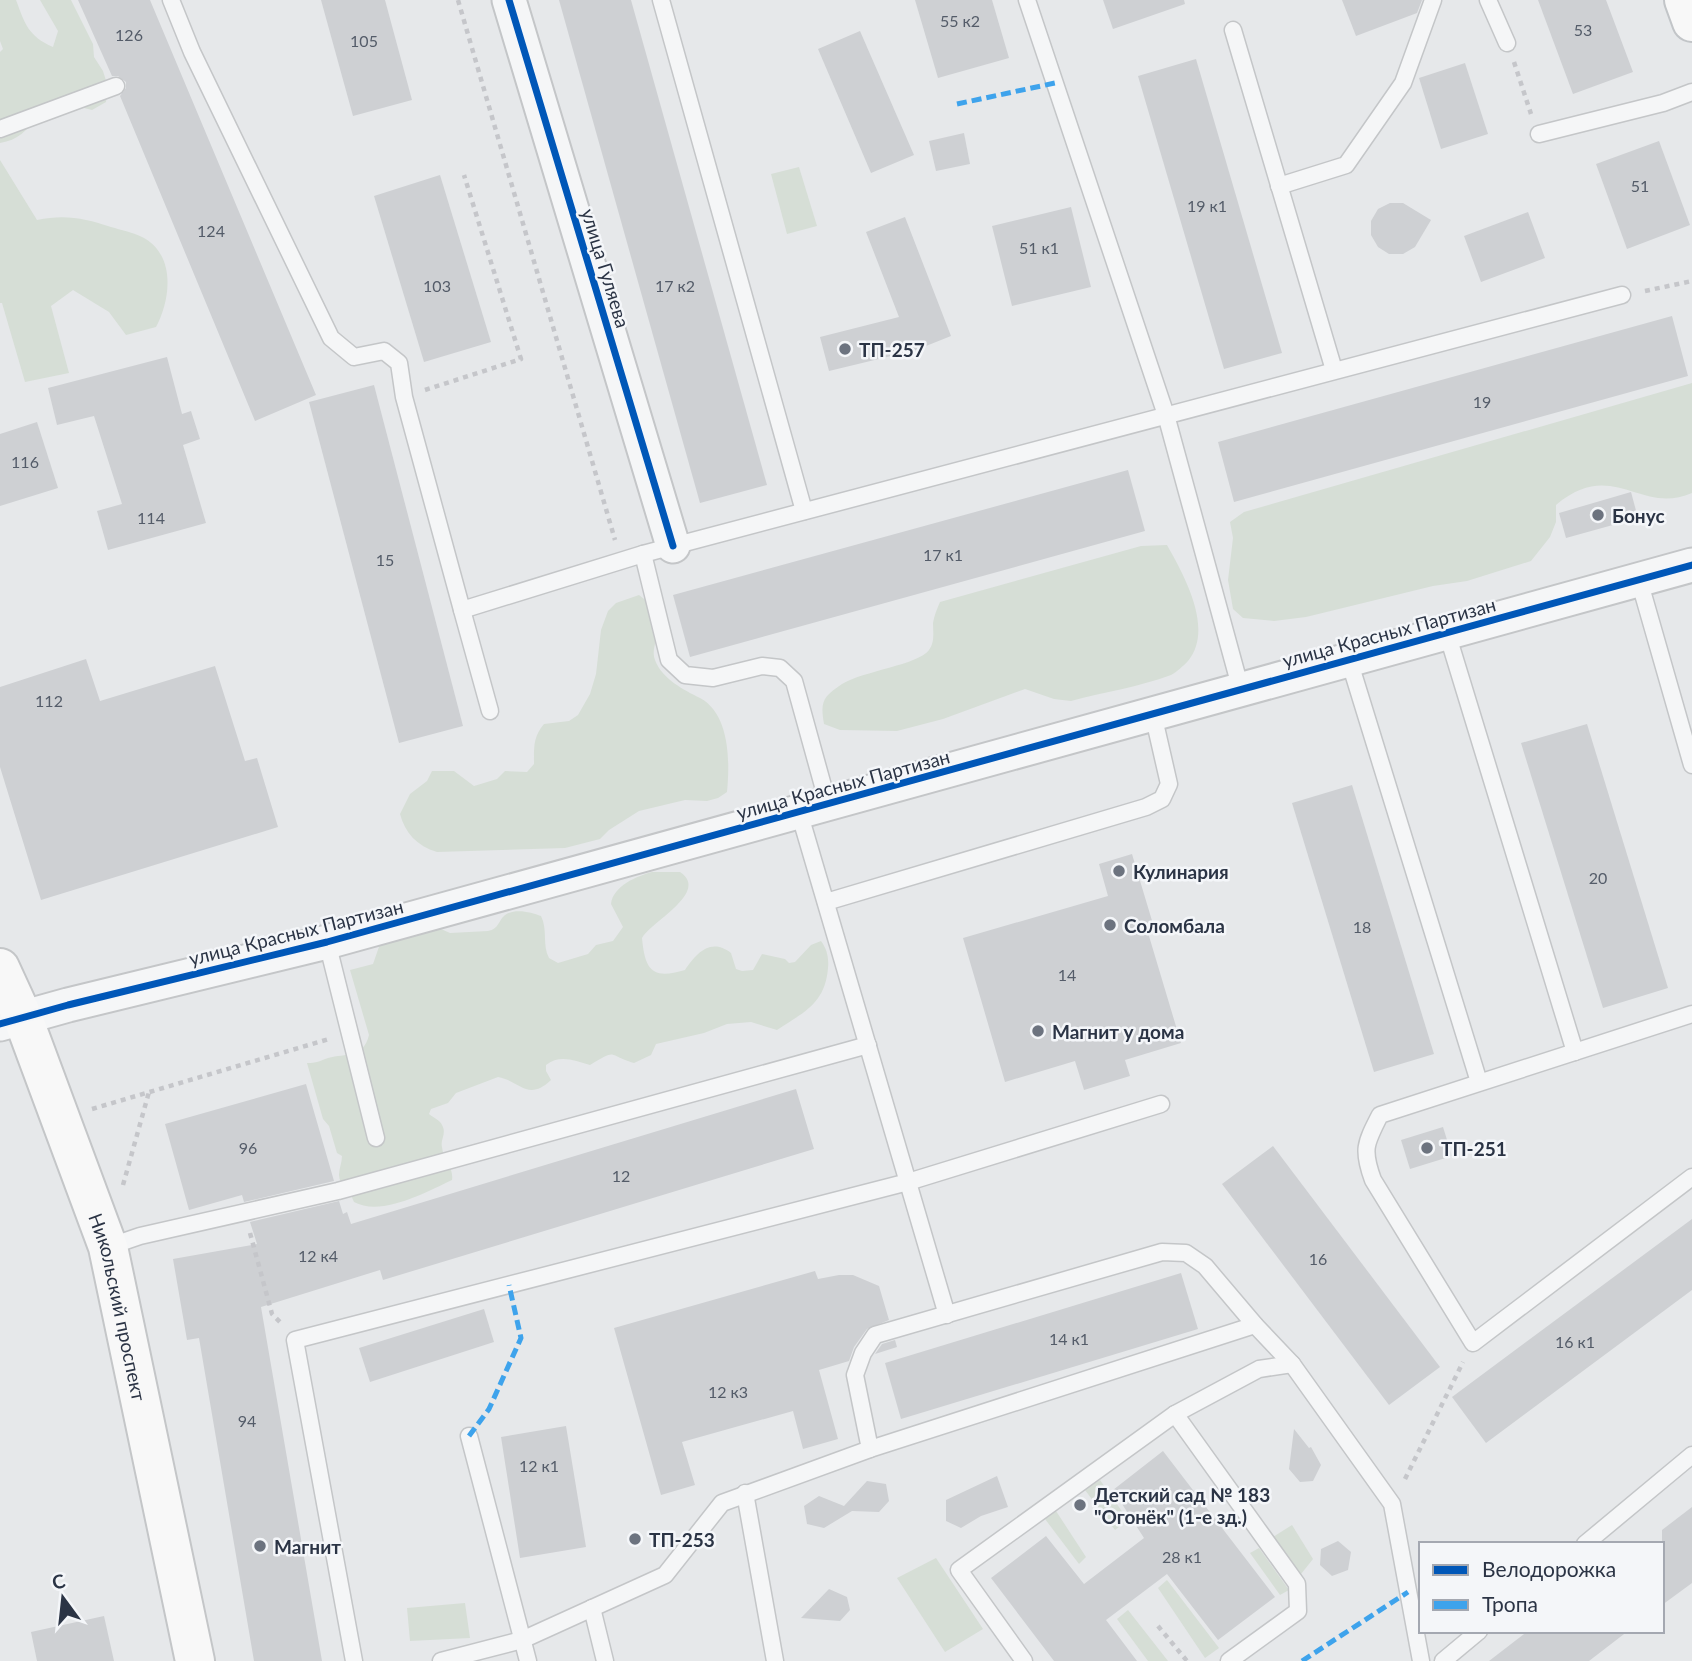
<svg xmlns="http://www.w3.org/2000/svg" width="1692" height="1661" font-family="Lato,sans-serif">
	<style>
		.green { fill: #d6ded6 }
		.building { fill: #ced0d3 }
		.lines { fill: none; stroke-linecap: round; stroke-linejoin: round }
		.service-casing { stroke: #c4c6c8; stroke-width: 19 }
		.minor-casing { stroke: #c4c6c8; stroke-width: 37 }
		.secondary-casing { stroke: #c4c6c8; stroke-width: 42 }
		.primary-casing { stroke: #c2c5c8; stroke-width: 42 }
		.path { stroke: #c5c6ca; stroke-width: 4.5; stroke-dasharray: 5 5; stroke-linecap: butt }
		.service { stroke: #f5f6f7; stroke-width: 16 }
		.minor { stroke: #f5f6f7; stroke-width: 33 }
		.secondary { stroke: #f8f8f8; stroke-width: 38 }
		.primary { stroke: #f8f8f8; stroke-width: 38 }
		.quiet { stroke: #3ea3ec; stroke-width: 5; stroke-dasharray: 10 5; stroke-linecap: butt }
		.cycleway-casing { stroke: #f4f6f9; stroke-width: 11 }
		.cycleway { stroke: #0057b8; stroke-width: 7 }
		.poi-dot { fill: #6c737f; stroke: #f4f6f9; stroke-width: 2.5 }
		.labels { text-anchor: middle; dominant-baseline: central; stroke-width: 5; stroke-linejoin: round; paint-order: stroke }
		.number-label { font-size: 16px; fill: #545c69 }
		.street-label { font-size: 19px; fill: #2b3445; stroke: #f4f6f9 }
		.poi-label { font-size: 19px; font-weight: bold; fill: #2b3445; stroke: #f4f6f9; text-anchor: start }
	</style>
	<rect width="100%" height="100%" fill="#e6e8ea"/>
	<!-- green -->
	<g class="green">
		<path d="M0,0H16C25,24 28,36 53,47L58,31L40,0H71L93,44L94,57L103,71L108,87L106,102L92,110L76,106L37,116C27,131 18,140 0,143V52L3,49L0,41Z"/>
		<path d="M0,160L37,220C64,214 85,218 111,227C121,230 132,232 142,237C176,254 171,299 156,327L126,335L109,312L73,290L51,306L69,373L25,382L2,303H0Z"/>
		<path d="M799,167L817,226L787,234L771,174Z"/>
		<path d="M1692,383V493C1640,516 1613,457 1556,505V522L1550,537L1531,561L1467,581L1433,586L1306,617L1274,621L1243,618L1233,609L1228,580L1233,538L1230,522L1244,512Z"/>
		<path d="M1167,545C1185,577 1214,629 1188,661C1183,666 1177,672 1171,675C1139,687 1104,692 1071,701L1054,699L1025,689L943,719L897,731L840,730L824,724C820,701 823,697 842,684C863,671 918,665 929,650C935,642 933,632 933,623C934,616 937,609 940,602L1141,546Z"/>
		<path d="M639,595L653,606C654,616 657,628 656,638C655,646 652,652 655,660C662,679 684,690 700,698C730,714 730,762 727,792L718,798L707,801L685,800L639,811L609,830L600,839L565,848L437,852C417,846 405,833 400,814L410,794L427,781L432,771H454L474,786L497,779L505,771L527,772L534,764C534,747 533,737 544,724L569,721L578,715L590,694L596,674L601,630L608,611L616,603Z"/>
		<path d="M652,872H680C710,892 652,921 642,938C645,970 652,980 685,970C696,954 710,937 731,953L736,969L742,971L753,970L762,954L785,959L789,963L795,962L811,945L821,941C827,949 829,958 828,968C825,1004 804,1012 777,1030L751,1022L727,1024L704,1033L656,1044L651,1055L634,1063C606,1055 619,1048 590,1065C575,1061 560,1054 546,1065V1071L551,1080C528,1102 520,1081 498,1077L456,1093L448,1103L431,1109L429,1114C434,1118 440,1120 442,1125C447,1134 440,1139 442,1147C443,1160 454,1167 452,1180C427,1192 381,1217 354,1202C351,1192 339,1185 339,1175C339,1169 342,1162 342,1156L337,1153L329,1126L323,1119L307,1063C316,1063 320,1061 328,1058C346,1053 363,1059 369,1035L350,970L373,964L381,941L424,927L441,929L450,933L488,931C499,929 498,921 505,915C515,908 531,912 541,916C548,930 542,945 549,958L558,963L588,954L596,945L613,941L623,927L611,904C613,886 637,876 652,872Z"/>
		<path d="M1100,1480L1128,1520L1115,1530L1085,1490Z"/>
		<path d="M1056,1511L1086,1557L1079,1564L1045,1519Z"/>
		<path d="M1292,1525L1313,1559L1301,1574L1273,1537Z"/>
		<path d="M1259,1548L1289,1590L1280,1595L1250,1553Z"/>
		<path d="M936,1558L983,1629L945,1652L897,1578Z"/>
		<path d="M1167,1580L1219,1648L1205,1658L1158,1588Z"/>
		<path d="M465,1603L470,1638L410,1641L407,1608Z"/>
		<path d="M1128,1610L1168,1661H1148L1117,1619Z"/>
	</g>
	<!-- building -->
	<g class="building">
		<path d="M78,0H150L316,395L255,421L120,96L126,88V82L118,76H112Z"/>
		<path d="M321,0H385L412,100L353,116Z"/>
		<path d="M559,0H631L767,485L700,503Z"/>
		<path d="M915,0H992L1009,58L938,78Z"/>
		<path d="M1103,0H1184L1185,4L1113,29Z"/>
		<path d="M1342,0H1422L1417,13L1356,36Z"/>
		<path d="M1538,0H1606L1633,72L1573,94Z"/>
		<path d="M860,31L914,155L871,173L818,49Z"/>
		<path d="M1196,59L1282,353L1224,369L1138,76Z"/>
		<path d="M1465,63L1488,134L1441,149L1419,78Z"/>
		<path d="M964,133L970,164L936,171L929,141Z"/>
		<path d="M1659,141L1690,225L1627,249L1596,164Z"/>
		<path d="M440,175L491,342L424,362L374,196Z"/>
		<path d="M1390,203H1403L1431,220L1415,247L1403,254H1389L1378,247L1371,235V221L1378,209Z"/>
		<path d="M1071,207L1091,287L1012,306L992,226Z"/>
		<path d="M1528,212L1545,258L1481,282L1464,236Z"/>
		<path d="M905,217L951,336L916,350L829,371L820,337L899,317L866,232Z"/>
		<path d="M1672,316L1688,376L1234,502L1218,442Z"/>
		<path d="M167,357L182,414L191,411L200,439L183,445L206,523L108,550L97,511L122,504L94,416L57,425L48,388Z"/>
		<path d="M374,385L463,726L399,743L309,402Z"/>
		<path d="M37,422L58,488L0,506V434Z"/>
		<path d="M1128,470L1145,531L690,657L673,595Z"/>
		<path d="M1631,492L1638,518L1566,538L1559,513Z"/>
		<path d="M86,659L100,701L215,666L245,761L257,758L278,827L41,900L0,767V687Z"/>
		<path d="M1587,724L1668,988L1603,1008L1521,743Z"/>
		<path d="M1352,785L1434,1054L1374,1072L1292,803Z"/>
		<path d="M1132,854L1153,924L1146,926L1181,1043L1125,1060L1130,1076L1084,1090L1075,1061L1005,1082L963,938L1108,896L1099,864Z"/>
		<path d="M306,1084L334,1181L244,1202L242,1195L189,1210L165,1124Z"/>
		<path d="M796,1089L814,1149L383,1280L380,1270L261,1307L322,1661H254L199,1338L187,1340L173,1259L257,1244L250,1222L339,1201L343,1214L347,1212L351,1224Z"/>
		<path d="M1443,1127L1452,1156L1410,1169L1401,1140Z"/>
		<path d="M1273,1146L1440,1367L1389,1405L1222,1184Z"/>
		<path d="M1692,1219V1290L1486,1443L1452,1397Z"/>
		<path d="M815,1271L818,1279L839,1275H853L879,1286L889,1320L867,1329L854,1347L849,1361L819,1370L838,1439L803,1449L793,1411L682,1442L695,1485L661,1495L614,1328Z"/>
		<path d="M1181,1273L1198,1329L901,1419L885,1363Z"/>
		<path d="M484,1309L494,1342L370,1382L359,1348Z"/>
		<path d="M895,1340L897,1347L875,1354L882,1344Z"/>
		<path d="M566,1426L586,1547L520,1558L501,1437Z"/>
		<path d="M1294,1429L1309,1448L1311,1447L1321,1465L1313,1481L1300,1482L1289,1469Z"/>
		<path d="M1163,1451L1275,1597L1218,1640L1167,1574L1106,1620L1137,1661H1054L991,1578L1046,1536L1084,1584L1144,1538L1113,1490Z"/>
		<path d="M997,1476L1008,1507L981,1516L961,1528L946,1521V1500Z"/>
		<path d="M867,1481L886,1484L889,1501L879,1512L852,1511L824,1528L807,1524L804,1506L819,1496L844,1506Z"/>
		<path d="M1692,1507V1583L1662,1605V1530Z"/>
		<path d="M1338,1541L1351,1552L1348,1570L1332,1576L1320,1565L1321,1549Z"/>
		<path d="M829,1589L847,1597L850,1610L840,1621L801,1618Z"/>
		<path d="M104,1616L114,1661H37L31,1632Z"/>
		<path d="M1528,1631H1628L1589,1661H1489Z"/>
	</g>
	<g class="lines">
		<!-- service casing -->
		<g class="service-casing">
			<g id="service">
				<path d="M171,0L192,52L331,338L354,357L384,351L399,363L404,397L462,610L643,554L1622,295"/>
				<path d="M661,0L804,511"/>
				<path d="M1027,0L1166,415L1241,690"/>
				<path d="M1488,0L1507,43"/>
				<path d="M1233,30L1334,370"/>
				<path d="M0,129L116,86"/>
				<path d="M1539,134L1663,103L1692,92"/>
				<path d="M1279,186L1346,165L1403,83L1433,0"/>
				<path d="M643,554L669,660L685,675L713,678L762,666L780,668L794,681L828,804"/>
				<path d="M1639,580L1692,765"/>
				<path d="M462,610L490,711"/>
				<path d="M1447,633L1575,1052"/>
				<path d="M1349,660L1479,1082"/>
				<path d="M799,812L947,1315"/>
				<path d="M826,902L1146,807L1162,799L1169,784L1153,714"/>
				<path d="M327,942L376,1138"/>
				<path d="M1692,1014L1380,1115C1365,1144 1362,1150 1373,1180L1473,1343L1692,1177"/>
				<path d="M108,1247L140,1236L338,1191L868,1045"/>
				<path d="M1175,1414L1297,1584L1298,1611L1229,1661"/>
				<path d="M469,1436L528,1661"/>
				<path d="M870,1449L1255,1325"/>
				<path d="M745,1493L775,1661"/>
				<path d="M1585,1544L1692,1455"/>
				<path d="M592,1608L605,1661"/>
				<path d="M354,1661L295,1340L908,1182L1161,1104"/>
				<path d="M441,1661L522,1640L665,1575L722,1503L870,1449L855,1375L863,1353L875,1335L1162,1252L1186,1253L1205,1266L1255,1325L1292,1364L1392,1504L1421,1661"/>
				<path d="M1024,1661L959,1570L1175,1414L1259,1369L1292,1364"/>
				<path d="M1443,1661L1479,1631"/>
			</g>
		</g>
		<!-- minor casing -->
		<g class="minor-casing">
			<g id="minor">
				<path d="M509,0L673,546"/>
				<path d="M0,1024L68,1005L327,942L1692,565"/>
			</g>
		</g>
		<!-- secondary casing -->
		<g class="secondary-casing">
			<g id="secondary">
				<path id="s1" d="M0,968L23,1018L108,1247L195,1661"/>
			</g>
		</g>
		<!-- primary casing -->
		<g class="primary-casing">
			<path id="primary" d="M1684,0L1692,22"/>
		</g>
		<!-- path -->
		<g class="path">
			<path d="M458,0L615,540"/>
			<path d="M1514,62L1531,114"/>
			<path d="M1645,291L1692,281"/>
			<path d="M425,390L521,359L464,175"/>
			<path d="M92,1109L329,1039"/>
			<path d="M123,1185L149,1092"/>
			<path d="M250,1233L272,1314L281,1323"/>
			<path d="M1405,1479L1463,1362"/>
			<path d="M1158,1626L1187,1661"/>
		</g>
		<!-- service -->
		<use href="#service" class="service"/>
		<!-- minor -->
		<use href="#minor" class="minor"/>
		<!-- secondary -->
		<use href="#secondary" class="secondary"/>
		<!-- primary -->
		<use href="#primary" class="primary"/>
		<!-- quiet -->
		<g class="quiet">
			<path d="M957,104L1055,83"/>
			<path d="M469,1436L489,1409L521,1338L509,1285"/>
			<path d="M1302,1661L1408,1592"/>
		</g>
		<!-- cycleway casing -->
		<g class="cycleway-casing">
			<g id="cycleway">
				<path d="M509,0L673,546"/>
				<path d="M0,1024L68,1005L327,942L1692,565"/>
			</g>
		</g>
		<!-- cycleway -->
		<use href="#cycleway" class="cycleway"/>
	</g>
	<!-- markers -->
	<g class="poi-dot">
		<circle cx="845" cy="349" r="7"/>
		<circle cx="1598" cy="515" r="7"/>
		<circle cx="1119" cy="871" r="7"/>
		<circle cx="1110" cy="925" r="7"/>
		<circle cx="1038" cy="1031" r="7"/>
		<circle cx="1427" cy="1148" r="7"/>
		<circle cx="1080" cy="1505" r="7"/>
		<circle cx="635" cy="1539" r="7"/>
		<circle cx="260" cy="1546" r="7"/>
	</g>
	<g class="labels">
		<!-- number labels -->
		<g class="number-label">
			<text x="960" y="20">55 к2</text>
			<text x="1583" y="29">53</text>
			<text x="129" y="34">126</text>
			<text x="364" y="40">105</text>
			<text x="1640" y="185">51</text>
			<text x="1207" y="205">19 к1</text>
			<text x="211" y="230">124</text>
			<text x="1039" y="247">51 к1</text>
			<text x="437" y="285">103</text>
			<text x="675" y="285">17 к2</text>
			<text x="1482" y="401">19</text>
			<text x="25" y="461">116</text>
			<text x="151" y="517">114</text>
			<text x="943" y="554">17 к1</text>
			<text x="385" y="559">15</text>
			<text x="49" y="700">112</text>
			<text x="1598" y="877">20</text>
			<text x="1362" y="926">18</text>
			<text x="1067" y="974">14</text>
			<text x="248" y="1147">96</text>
			<text x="621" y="1175">12</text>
			<text x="318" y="1255">12 к4</text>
			<text x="1318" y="1258">16</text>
			<text x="1069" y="1338">14 к1</text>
			<text x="1575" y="1341">16 к1</text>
			<text x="728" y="1391">12 к3</text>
			<text x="247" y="1420">94</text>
			<text x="539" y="1465">12 к1</text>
			<text x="1182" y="1556">28 к1</text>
		</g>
		<!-- street labels -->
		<g class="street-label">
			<text transform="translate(606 268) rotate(73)">улица Гуляева</text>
			<text transform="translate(1389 632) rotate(-15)">улица Красных Партизан</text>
			<text transform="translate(843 784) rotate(-15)">улица Красных Партизан</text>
			<text transform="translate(296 932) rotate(-14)">улица Красных Партизан</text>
			<text stroke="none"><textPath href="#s1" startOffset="360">Никольский проспект</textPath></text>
		</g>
		<!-- poi labels -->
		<g class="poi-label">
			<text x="859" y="349">ТП-257</text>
			<text x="1612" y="515">Бонус</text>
			<text x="1133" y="871">Кулинария</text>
			<text x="1124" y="925">Соломбала</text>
			<text x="1052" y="1031">Магнит у дома</text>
			<text x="1441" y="1148">ТП-251</text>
			<text x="1094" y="1494">Детский сад № 183<tspan x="1094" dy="22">"Огонёк" (1-е зд.)</tspan></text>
			<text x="649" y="1539">ТП-253</text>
			<text x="274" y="1546">Магнит</text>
		</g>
	</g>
	<!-- legend -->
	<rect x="1419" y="1542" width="245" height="91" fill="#f4f6f9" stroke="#a4a8b1" stroke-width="2"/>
	<rect x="1433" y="1565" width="35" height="10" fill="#0057b8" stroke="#a4a8b1" stroke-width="2"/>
	<text x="1482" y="1577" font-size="21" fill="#2b3445">Велодорожка</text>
	<rect x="1433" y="1600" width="35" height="10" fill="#3ea3ec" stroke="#a4a8b1" stroke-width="2"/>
	<text x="1482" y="1612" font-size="21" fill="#2b3445">Тропа</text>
	<!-- north arrow -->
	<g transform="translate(63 1598) rotate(345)" stroke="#f4f6f9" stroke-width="5" paint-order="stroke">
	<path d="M0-5L12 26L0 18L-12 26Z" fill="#2b3445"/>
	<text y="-10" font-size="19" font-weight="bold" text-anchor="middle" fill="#2b3445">С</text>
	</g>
</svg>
